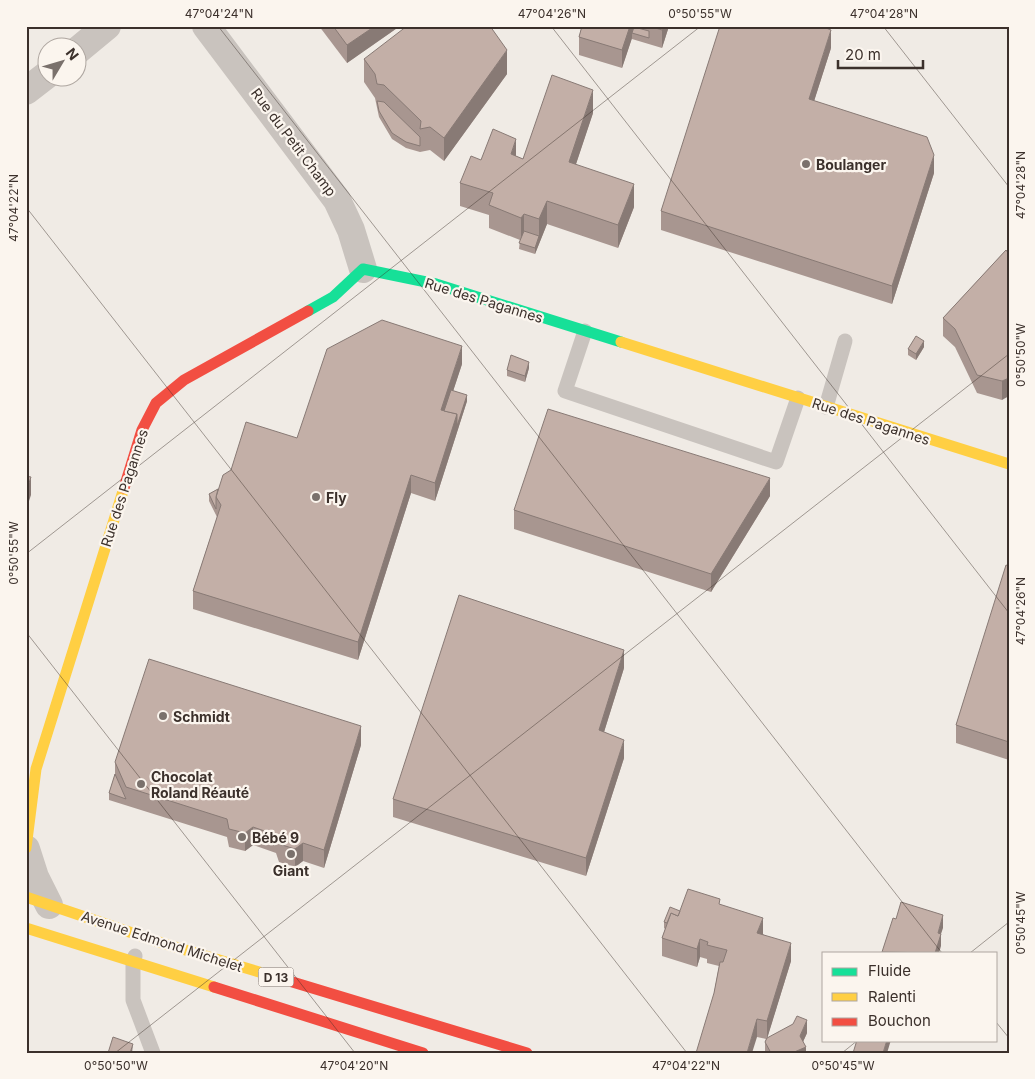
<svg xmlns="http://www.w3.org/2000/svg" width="1035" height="1079" font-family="Inter,sans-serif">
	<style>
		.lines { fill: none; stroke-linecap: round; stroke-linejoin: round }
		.lane { stroke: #c9c3be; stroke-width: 15 }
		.street { stroke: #c9c3be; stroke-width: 28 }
		.fast { stroke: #16e098; stroke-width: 11 }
		.slow { stroke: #ffcf43; stroke-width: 11 }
		.jam { stroke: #f24e42; stroke-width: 11 }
		.wall { fill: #a89690 }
		.shaded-wall { fill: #887a75 }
		.building { fill: #c3afa7; stroke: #887a75 }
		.ticks { fill: none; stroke: #3b302b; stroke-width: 1; stroke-opacity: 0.45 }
		.poi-dot { fill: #7a716c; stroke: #fbf5ee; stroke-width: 2 }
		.labels { text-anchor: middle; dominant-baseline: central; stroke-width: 4.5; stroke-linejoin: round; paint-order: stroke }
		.shield { fill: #fbf5ee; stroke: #756b66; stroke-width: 1 }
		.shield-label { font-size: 12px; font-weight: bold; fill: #3b302b }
		.street-label { font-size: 14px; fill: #3b302b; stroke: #fbf5ee }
		.poi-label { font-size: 14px; font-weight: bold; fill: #3b302b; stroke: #fbf5ee; text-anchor: start }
		.neatline { fill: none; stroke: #3b302b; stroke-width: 2 }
		.ticks-label { font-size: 12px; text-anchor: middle; fill: #3b302b }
	</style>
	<rect width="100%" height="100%" fill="#f0ebe5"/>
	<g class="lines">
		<!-- lane -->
		<g class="lane">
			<path d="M585,331L565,391L776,462L798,398"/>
			<path d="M826,407L845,341"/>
			<path d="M135,956L133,963V1000L153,1053"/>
		</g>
		<!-- street -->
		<g class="street">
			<path d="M206,26L337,200L351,230L363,269"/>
			<path d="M78,50L107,26"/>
			<path d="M26,91L48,74"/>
			<path d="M26,849L35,877L49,905"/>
		</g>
		<!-- fast -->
		<path class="fast" d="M308,311L333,297L363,269L436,284L621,342"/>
		<!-- slow -->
		<g class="slow">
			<path d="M621,342L1009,464"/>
			<path d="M26,848L36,769L124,488"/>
			<path d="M26,897L162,943L266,974"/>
			<path d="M26,928L214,987"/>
		</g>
		<!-- jam -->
		<g class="jam">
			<path d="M124,488L142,430L156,403L184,380L308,311"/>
			<path d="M266,974L527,1053"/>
			<path d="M214,987L423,1053"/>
		</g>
	</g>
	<!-- wall -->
	<g class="wall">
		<path d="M319,26H400L347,63Z"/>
		<path d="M582,26H669L662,48L632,39V38L622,68L579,55V37Z"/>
		<path d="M831,48L814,101L934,173L892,304L661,230V211Z"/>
		<path d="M364,59L507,74L444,161L430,150L420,152L406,148L392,139L379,117L375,98L364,82Z"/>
		<path d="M593,113L576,164L634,207L618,248L547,224L535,254L519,249L520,240L489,228V215L460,206V183L481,160L516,156L523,159Z"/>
		<path d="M1006,250L1002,400L977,393L955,347L943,336V318Z"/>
		<path d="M924,347L916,360L908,355V349Z"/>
		<path d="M462,364L453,391L467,401L435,501L411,493L358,660L193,609V591L217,517L209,501V494L218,489L297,438Z"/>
		<path d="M529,368L525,382L507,376V370Z"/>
		<path d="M770,496L711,592L514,529V510Z"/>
		<path d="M1009,566V760L956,743V725Z"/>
		<path d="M624,668L604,732L624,758L586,876L393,817V799Z"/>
		<path d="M361,745L324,868L303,861L295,867L279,862L276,853L253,845L245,851L229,847L227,837L109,800V793L115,774V762Z"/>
		<path d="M720,905L763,934L791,961L767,1038L807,1033L803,1042L806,1053H765V1042L766,1039L757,1037L714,993L719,966L707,963V959L700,957L697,967L662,956V938L665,929L664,928V922L680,911Z"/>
	</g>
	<!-- shaded-wall -->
	<g class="shaded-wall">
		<path d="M375,26H400L347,63V45Z"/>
		<path d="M630,26H634V34L632,33V38L622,68V50Z"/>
		<path d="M663,26H669L662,48V30Z"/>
		<path d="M831,30V48L809,117V99Z"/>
		<path d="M507,50V74L444,161V138Z"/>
		<path d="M593,90V113L569,185V162Z"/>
		<path d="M516,139V162L511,154Z"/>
		<path d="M934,155V173L892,304V286Z"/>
		<path d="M634,184V207L618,248V225Z"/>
		<path d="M547,201V224L535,254V248L539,236V219Z"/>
		<path d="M524,214V237L521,241V218Z"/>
		<path d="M924,341V347L916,360V354Z"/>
		<path d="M462,346V364L443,422L441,410Z"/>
		<path d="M529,362V368L525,382V376Z"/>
		<path d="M1009,378V396L1002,400V381Z"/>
		<path d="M467,395V401L435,501V483L457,414Z"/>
		<path d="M411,475V493L358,660V642Z"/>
		<path d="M31,477V495L26,510V492Z"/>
		<path d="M770,478V496L711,592V574Z"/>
		<path d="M624,650V668L599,748V730Z"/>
		<path d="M361,726V745L324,868V850Z"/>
		<path d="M624,740V758L586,876V858Z"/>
		<path d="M253,827V845L245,851V833Z"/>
		<path d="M303,843V861L295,867V849Z"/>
		<path d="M943,915V928L941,934V946L939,953H935L938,933Z"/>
		<path d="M763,918V936L757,933Z"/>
		<path d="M700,939V957L697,967V949Z"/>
		<path d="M791,943V961L767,1039V1021Z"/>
		<path d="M757,1019V1037L752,1053H747Z"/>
		<path d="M807,1020V1033L800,1048V1036Z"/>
		<path d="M887,1040H891L887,1053H883Z"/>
		<path d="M133,1044L132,1053H130Z"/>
		<path d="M806,1047V1053H792Z"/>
	</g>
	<!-- building -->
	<g class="building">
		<path d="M333,26H375L347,45Z"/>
		<path d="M407,26H490L507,50L444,138L430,127L420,129L421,121L384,85L377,84L375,74L364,59Z"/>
		<path d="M582,26H630L622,50L579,37Z"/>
		<path d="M649,26H663L662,30Z"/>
		<path d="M720,26H821L831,30L809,99L927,137L934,155L892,286L661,211Z"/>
		<path d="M634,27L649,31V38L632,33Z"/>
		<path d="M552,75L593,90L569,162L634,184L618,225L547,201L539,219L524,214L521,218L489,205L493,193L460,183L471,156L481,160L493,129L516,139L511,154L523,159Z"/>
		<path d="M377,101L384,102L420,137V146L406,142L392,133L379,111Z"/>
		<path d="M524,231L539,236L535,248L519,243Z"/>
		<path d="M1006,250L1009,254V378L1002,381L977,375L955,329L943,318Z"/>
		<path d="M382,320L462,346L441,410L457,414L435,483L411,475L358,642L193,591L221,505L216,497L223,475L231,470L246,422L297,438L327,349Z"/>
		<path d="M916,336L924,341L916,354L908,349Z"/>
		<path d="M511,355L529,362L525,376L507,370Z"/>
		<path d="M451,390L467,395L457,426V414L444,411Z"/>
		<path d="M548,409L770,478L711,574L514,510Z"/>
		<path d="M26,476L31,477L26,492Z"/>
		<path d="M218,489L216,497V509L209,494Z"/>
		<path d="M1006,565L1009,566V742L956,725Z"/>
		<path d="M459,595L624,650L599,730L624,740L586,858L393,799Z"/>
		<path d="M149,659L361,726L324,850L303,843L295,849L279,844L276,835L253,827L245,833L229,829L227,819L126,787L115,762Z"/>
		<path d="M115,774L126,799L109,793Z"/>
		<path d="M688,889L720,899L719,904L763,918L757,933L791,943L767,1021L757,1019L747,1053H696L714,993L720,962H723L727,950L707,945L708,942L700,939L697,949L662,938L671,913L678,916Z"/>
		<path d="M901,902L943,915L938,933L941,934L935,953L882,952L893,918L896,919Z"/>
		<path d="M670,907L680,911L678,916L671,913L667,923L664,922Z"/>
		<path d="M797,1016L807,1020L800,1036L806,1047L792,1053H771L765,1042L767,1038L793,1024Z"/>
		<path d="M113,1037L133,1044L130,1053H108Z"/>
		<path d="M857,1040H887L883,1053H853Z"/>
	</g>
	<!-- ticks -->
	<path class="ticks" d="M218,26L942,953M551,26L1009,613M883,26L1009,187M26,207L687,1053M26,554L701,26M26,632L355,1053M970,953L1009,922M996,1022L1009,1038M115,1053L1009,354M842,1053L858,1040"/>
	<!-- markers -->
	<g class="poi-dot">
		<circle cx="806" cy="164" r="5"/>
		<circle cx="316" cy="497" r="5"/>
		<circle cx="163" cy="716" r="5"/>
		<circle cx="141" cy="784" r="5"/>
		<circle cx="242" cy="837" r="5"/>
		<circle cx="291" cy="854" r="5"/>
	</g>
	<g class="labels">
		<!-- shield labels -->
		<rect class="shield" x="258.5" y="967.5" width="35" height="19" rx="4"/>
		<g class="shield-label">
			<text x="276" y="977">D 13</text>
		</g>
		<!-- street labels -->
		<g class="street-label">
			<text transform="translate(294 142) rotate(53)">Rue du Petit Champ</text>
			<text transform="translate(484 300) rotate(17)">Rue des Pagannes</text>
			<text transform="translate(871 421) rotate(18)">Rue des Pagannes</text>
			<text transform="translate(124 488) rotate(-72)">Rue des Pagannes</text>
			<text transform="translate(162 941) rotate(18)">Avenue Edmond Michelet</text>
		</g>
		<!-- poi labels -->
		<g class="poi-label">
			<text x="816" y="164">Boulanger</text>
			<text x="326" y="497">Fly</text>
			<text x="173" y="716">Schmidt</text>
			<text x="151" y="776">Chocolat<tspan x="151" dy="16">Roland Réauté</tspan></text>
			<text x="252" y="837">Bébé 9</text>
			<text x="291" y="870" text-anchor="middle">Giant</text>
		</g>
	</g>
	<!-- border -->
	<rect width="1035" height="1079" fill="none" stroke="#fbf5ee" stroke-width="55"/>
	<!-- legend -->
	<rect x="822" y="952" width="175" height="90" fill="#fbf5ee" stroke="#aea6a0"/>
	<rect x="832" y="968" width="25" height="8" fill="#16e098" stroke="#aea6a0"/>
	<text x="868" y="976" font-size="15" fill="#3b302b">Fluide</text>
	<rect x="832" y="993" width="25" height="8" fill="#ffcf43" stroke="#aea6a0"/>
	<text x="868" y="1002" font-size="15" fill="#3b302b">Ralenti</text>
	<rect x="832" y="1018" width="25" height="8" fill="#f24e42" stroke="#aea6a0"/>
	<text x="868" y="1026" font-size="15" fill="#3b302b">Bouchon</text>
	<!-- north arrow -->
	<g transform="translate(62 62) rotate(52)"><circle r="24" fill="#fbf5ee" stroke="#aea6a0"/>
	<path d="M0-4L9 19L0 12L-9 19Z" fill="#7a716c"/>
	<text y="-8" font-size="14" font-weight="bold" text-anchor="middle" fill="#3b302b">N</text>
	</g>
	<!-- scale -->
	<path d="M838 60v8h85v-8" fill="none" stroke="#3b302b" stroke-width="2.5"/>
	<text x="845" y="60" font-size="15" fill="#3b302b" stroke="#fbf5ee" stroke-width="4" paint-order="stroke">20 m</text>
	<rect x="28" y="28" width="980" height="1024" class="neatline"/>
	<g class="ticks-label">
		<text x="219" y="18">47°04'24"N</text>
		<text x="552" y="18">47°04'26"N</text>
		<text x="700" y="18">0°50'55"W</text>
		<text x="884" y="18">47°04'28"N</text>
		<text transform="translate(1021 185) rotate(-90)" y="4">47°04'28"N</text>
		<text transform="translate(14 208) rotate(-90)" y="4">47°04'22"N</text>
		<text transform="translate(1021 355) rotate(-90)" y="4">0°50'50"W</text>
		<text transform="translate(14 553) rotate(-90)" y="4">0°50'55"W</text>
		<text transform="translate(1021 611) rotate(-90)" y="4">47°04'26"N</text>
		<text transform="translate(1021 923) rotate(-90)" y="4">0°50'45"W</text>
		<text x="116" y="1070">0°50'50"W</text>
		<text x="354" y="1070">47°04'20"N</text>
		<text x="686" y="1070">47°04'22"N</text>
		<text x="843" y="1070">0°50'45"W</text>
	</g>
</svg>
